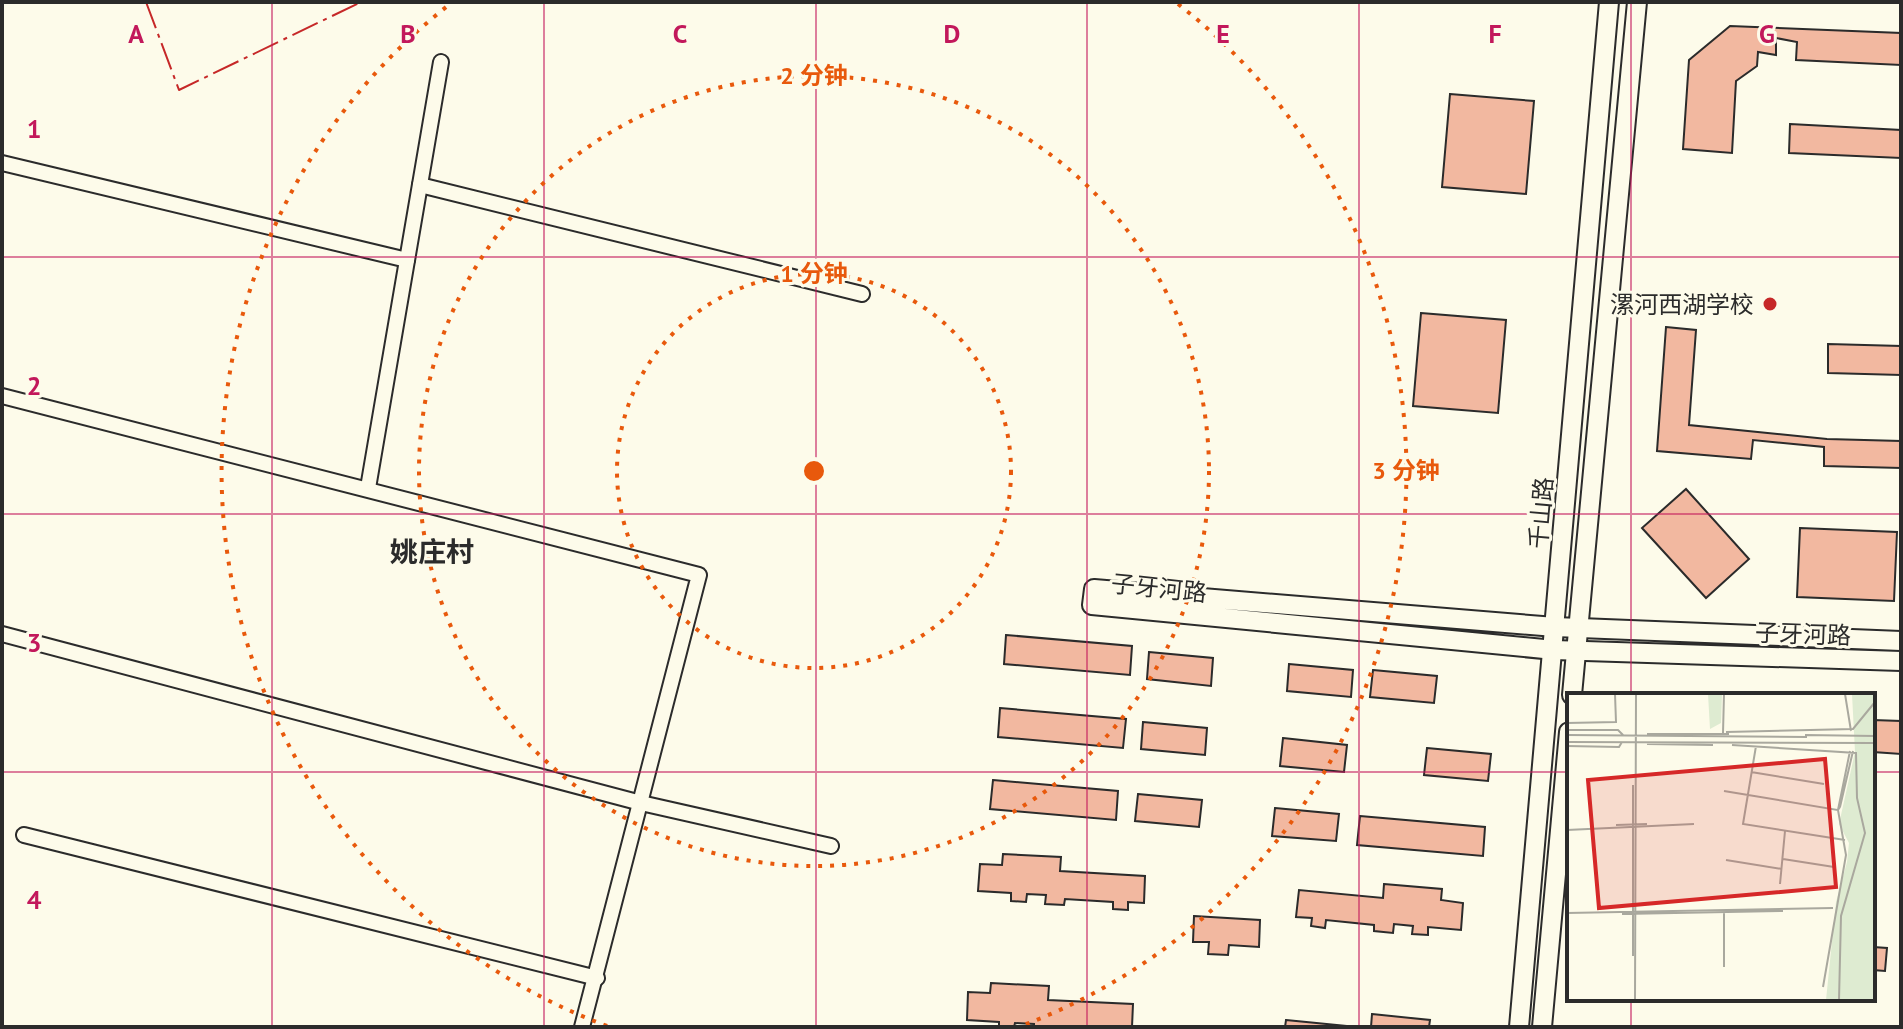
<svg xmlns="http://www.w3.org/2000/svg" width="1903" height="1029" font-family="'PT Sans','Noto Sans SC',sans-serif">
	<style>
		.building { fill: #f2b8a0; stroke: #2b2b2b; stroke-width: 2 }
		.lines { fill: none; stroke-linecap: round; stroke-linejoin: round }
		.minor-casing { stroke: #2b2b2b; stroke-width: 18 }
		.tertiary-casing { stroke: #2b2b2b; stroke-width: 22 }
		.minor { stroke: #fdfbea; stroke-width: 14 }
		.tertiary { stroke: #fdfbea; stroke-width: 18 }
		.power { stroke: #c62828; stroke-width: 2; stroke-dasharray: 28 6 4 6; stroke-linecap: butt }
		.grid { fill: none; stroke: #c2185b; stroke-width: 2; stroke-opacity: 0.55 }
		.ring { fill: none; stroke: #e8590c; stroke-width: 4; stroke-dasharray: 4 8 }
		.poi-dot { fill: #c62828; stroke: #fdfbea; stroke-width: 3 }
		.labels { text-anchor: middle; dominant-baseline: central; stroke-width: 6; stroke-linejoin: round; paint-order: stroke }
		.poi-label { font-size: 24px; fill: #2b2b2b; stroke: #fdfbea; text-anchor: end }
		.street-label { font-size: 24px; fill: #2b2b2b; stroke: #fdfbea }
		.quarter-label { font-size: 28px; font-weight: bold; fill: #2b2b2b; stroke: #fdfbea }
		.inset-road { fill: none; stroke: #a9a89e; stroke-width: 2 }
		.view { fill: #d62828; fill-opacity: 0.15; stroke: #d62828; stroke-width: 4 }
		.inset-edge { fill: none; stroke: #2b2b2b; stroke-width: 4 }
		.grid-label { font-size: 26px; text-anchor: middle; font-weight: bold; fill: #c2185b; stroke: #fdfbea; stroke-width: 6; stroke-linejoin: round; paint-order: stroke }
		.centre { fill: #e8590c; stroke: #fdfbea; stroke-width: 4 }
		.ring-label { font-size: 24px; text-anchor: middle; font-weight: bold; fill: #e8590c; stroke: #fdfbea; stroke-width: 6; stroke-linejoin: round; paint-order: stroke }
	</style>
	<rect width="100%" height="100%" fill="#fdfbea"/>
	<!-- building -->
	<g class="building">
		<path d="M1730,26L1901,33V65L1796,60L1797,42L1776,38V55L1758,52L1757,66L1736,81L1732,153L1683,149L1689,60Z"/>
		<path d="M1450,94L1534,101L1526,194L1442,187Z"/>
		<path d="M1790,124L1901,130V158L1789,153Z"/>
		<path d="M1421,313L1506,320L1498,413L1413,406Z"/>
		<path d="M1666,327L1696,330L1689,425L1827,439L1901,441V468L1824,466V447L1753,440L1751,459L1657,451Z"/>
		<path d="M1828,344L1901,346V375L1828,373Z"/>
		<path d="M1686,489L1749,559L1706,598L1642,528Z"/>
		<path d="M1800,528L1897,532L1894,601L1797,597Z"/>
		<path d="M1006,635L1132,646L1130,675L1004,664Z"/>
		<path d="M1149,652L1213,658L1211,686L1147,679Z"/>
		<path d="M1289,664L1353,670L1351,697L1287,691Z"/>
		<path d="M1373,670L1437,676L1434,703L1370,697Z"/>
		<path d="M1000,708L1126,719L1123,748L998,737Z"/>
		<path d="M1873,720L1901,721V754L1873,752Z"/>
		<path d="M1143,722L1207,728L1205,755L1141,749Z"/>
		<path d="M1283,738L1347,745L1344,772L1280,766Z"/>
		<path d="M1427,748L1491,754L1488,781L1424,775Z"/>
		<path d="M993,780L1118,791L1116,820L990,809Z"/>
		<path d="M1138,794L1202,800L1199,827L1135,821Z"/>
		<path d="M1275,808L1339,814L1336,841L1272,836Z"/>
		<path d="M1360,816L1485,827L1483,856L1357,845Z"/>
		<path d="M1003,854L1061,857L1060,871L1145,876L1144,903L1128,902V910L1113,909V902L1065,899L1064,905L1045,904L1046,895L1027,894L1026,902L1011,901V893L978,891L980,864L1002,865Z"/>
		<path d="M1384,884L1442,889L1441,900L1463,903L1461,930L1428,927V935L1412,934L1413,926L1394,924L1393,933L1374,931V925L1326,920L1325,928L1311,926L1312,918L1296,917L1299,890L1383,898Z"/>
		<path d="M1194,916L1260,920L1259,947L1229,945L1228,955L1208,954L1209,942H1193Z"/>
		<path d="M1873,947L1887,948L1885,971L1873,970Z"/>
		<path d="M991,983L1049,986L1048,1000L1133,1004L1132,1027H1034V1024L1015,1023L1014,1027H999V1022L967,1020L968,992L990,993Z"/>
		<path d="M1372,1014L1430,1020L1429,1027H1371Z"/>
		<path d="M1286,1020L1357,1027H1285Z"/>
	</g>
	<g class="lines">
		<!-- minor casing -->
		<g class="minor-casing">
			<g id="minor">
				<path d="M2,163L407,260"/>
				<path d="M420,185L862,294"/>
				<path d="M2,396L699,575L582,1027"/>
				<path d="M368,488L441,62"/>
				<path d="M2,634L641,803L831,846"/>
				<path d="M24,835L597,978"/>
			</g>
		</g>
		<!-- tertiary casing -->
		<g class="tertiary-casing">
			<g id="tertiary">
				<path d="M1901,641L1555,627L1094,589L1092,605L1554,650L1901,661"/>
				<path d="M1572,695L1637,2"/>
				<path d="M1519,1027L1609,2"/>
				<path d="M1542,1027L1569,732"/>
			</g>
		</g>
		<!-- minor -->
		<use href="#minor" class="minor"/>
		<!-- tertiary -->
		<use href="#tertiary" class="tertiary"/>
		<!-- power -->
		<path class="power" d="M146,2L179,90L361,2"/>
	</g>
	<!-- grid -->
	<path class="grid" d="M272,2V1027M544,2V1027M816,2V1027M1087,2V1027M1359,2V1027M1631,2V695M2,257H1901M2,514H1901M2,772H1569M1873,772H1901M1631,999V1027"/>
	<!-- distance rings -->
	<g class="ring">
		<circle cx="814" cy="471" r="197"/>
		<circle cx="814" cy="471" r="395"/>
		<path d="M607 1026A592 592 0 0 1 450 4M1178 4A592 592 0 0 1 1021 1026"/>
	</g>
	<!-- markers -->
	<circle class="poi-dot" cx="1770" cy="304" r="8"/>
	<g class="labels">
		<!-- poi labels -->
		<g class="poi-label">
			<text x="1754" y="304">漯河西湖学校</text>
		</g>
		<!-- street labels -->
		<g class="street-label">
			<text transform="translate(1541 513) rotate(-85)">千山路</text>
			<text transform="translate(1159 588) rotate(6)">子牙河路</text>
			<text transform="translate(1803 634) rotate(2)">子牙河路</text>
		</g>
		<!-- quarter labels -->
		<g class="quarter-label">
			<text x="432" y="551">姚庄村</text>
		</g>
	</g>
	<!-- overview -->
	<g transform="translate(1567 693)">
		<rect width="308" height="308" fill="#fdfbea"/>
		<path d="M141,1H155L154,30L143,36ZM285,1H308L307,297L306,307H259L269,209L280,169L282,150L272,131L288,59Z" fill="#deebd1"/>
		<path class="inset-road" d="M278,1L284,38M0,30L49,29L48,1M0,37H51L56,42M159,39L286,36L308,9M156,40L157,1M80,41H162M0,42L240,44M238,42L308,43M0,49L308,50M80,51L146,52M165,52L289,60L290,105L298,140L274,223L272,307M0,53L52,54L55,49M189,53L176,131L278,147M184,79L257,91M157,98L271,117L279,162L256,294M273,114L271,117L283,58M273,114L286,58M49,132L80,131M0,137L127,131M216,166L267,174M159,167L215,176M213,191L218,138M0,220L266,215M55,221L216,218M66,263V92M157,274V219M68,307L69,1"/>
		<path class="view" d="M258,66L269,194L32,215L21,87Z"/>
		<rect width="308" height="308" class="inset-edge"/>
	</g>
	<g class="grid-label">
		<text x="136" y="43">A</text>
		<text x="408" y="43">B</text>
		<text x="680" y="43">C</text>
		<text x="952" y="43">D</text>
		<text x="1223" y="43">E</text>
		<text x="1495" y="43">F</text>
		<text x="1767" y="43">G</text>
		<text x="34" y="138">1</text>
		<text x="34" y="395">2</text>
		<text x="34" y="652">3</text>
		<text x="34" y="909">4</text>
	</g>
	<circle cx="814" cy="471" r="12" class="centre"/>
	<g class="ring-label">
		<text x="814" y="84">2 分钟</text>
		<text x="814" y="282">1 分钟</text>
		<text x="1406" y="479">3 分钟</text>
	</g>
	<!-- border -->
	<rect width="1903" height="1029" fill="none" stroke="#2b2b2b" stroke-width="8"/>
</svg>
